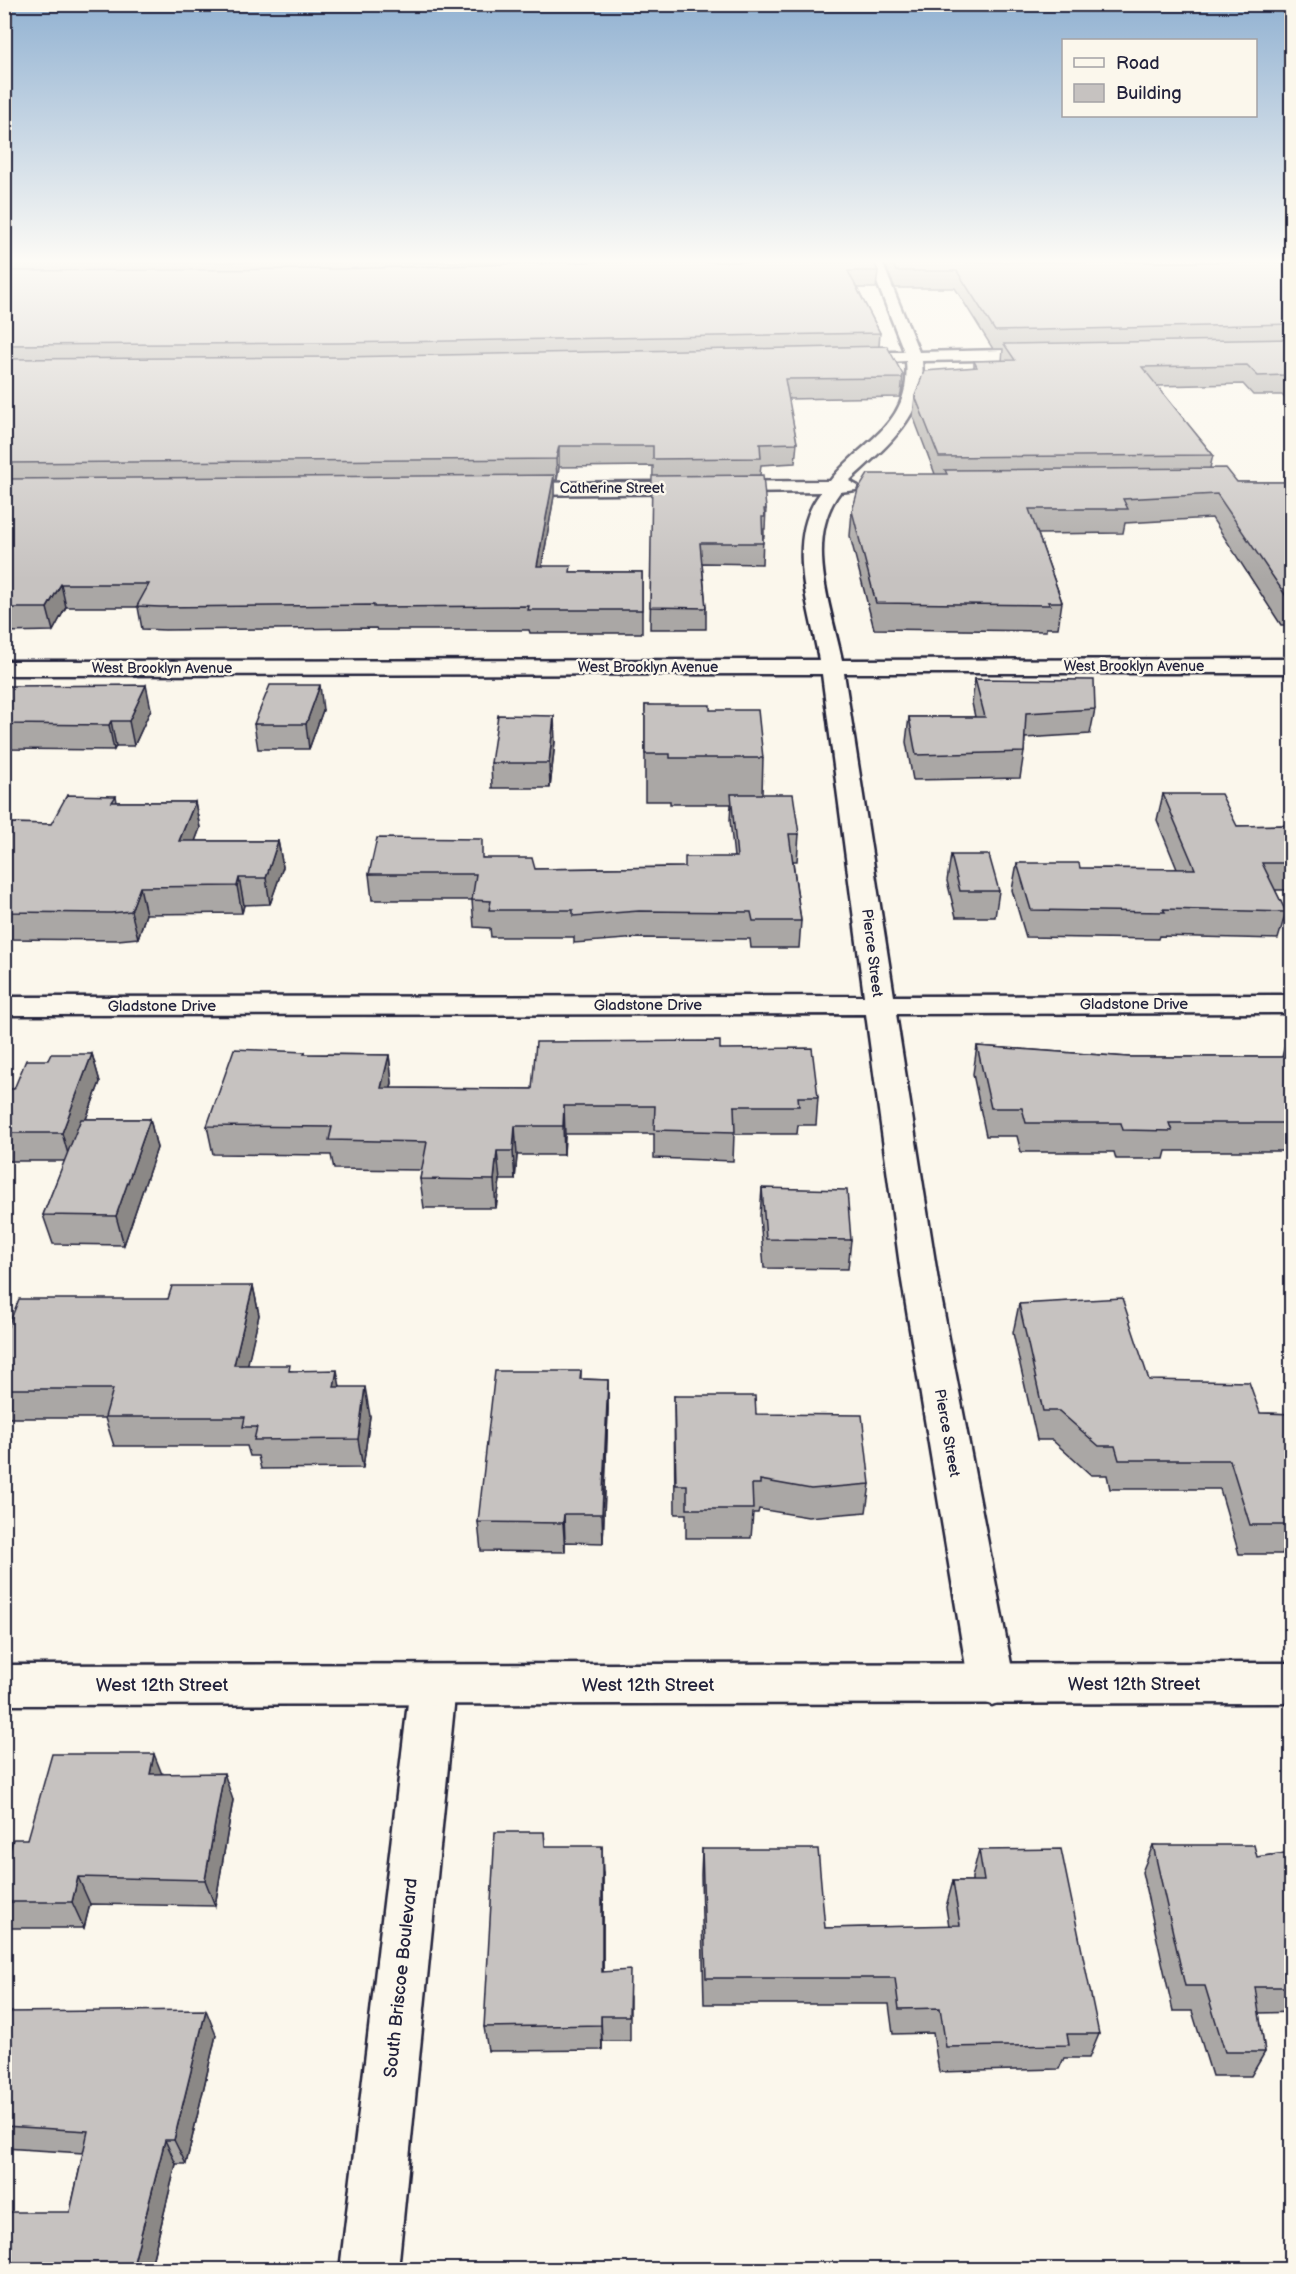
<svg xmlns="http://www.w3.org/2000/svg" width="1296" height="2274" font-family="'Balsamiq Sans',sans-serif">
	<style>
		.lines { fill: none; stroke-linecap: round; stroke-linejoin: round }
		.street-casing { stroke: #22223b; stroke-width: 5 }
		.secondary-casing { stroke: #22223b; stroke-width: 5 }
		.street { fill: #fbf7ec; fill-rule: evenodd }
		.secondary { fill: #fbf7ec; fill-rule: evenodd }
		.wall { fill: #aaa7a5; stroke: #22223b; stroke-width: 1.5 }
		.shaded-wall { fill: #8b8886; stroke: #22223b; stroke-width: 1.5 }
		.building { fill: #c6c2c0; stroke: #22223b; stroke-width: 1.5 }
		.labels { text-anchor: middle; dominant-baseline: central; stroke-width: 5; stroke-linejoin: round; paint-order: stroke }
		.far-street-label { font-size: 14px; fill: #22223b; stroke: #fbf7ec }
		.street-label { font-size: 15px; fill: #22223b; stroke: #fbf7ec }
		.near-street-label { font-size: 18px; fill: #22223b; stroke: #fbf7ec }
	</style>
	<rect width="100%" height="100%" fill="#fbf7ec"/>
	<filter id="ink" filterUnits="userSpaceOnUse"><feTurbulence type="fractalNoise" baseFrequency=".0167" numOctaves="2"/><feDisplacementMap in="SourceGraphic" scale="12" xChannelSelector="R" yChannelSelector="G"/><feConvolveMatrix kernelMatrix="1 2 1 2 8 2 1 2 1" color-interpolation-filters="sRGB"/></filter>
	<g filter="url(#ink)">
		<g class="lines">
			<!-- street casing -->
			<g class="street-casing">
				<g id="street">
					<path d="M869,262H882L919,352L1047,349L1055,354L1047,359L922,361C928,416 885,447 849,481L858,486L856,490L840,492C804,539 831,607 842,660L1292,659V673H844L894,996L1292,995V1013L896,1014L938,1281L1015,1685L1008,1699L992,1705L976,1699L969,1685L902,1281L866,1014L4,1015V997L864,996L822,674L4,675V661L819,660C810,608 784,539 821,492L510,495L501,489L510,483L830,481C863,439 912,425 906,361L891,362L883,357L891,352H904L902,346Z"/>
					<path d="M433,1666L449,1672L456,1686L398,2270H340L410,1686L417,1672Z"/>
				</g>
			</g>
			<!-- secondary casing -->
			<g class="secondary-casing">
				<path id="secondary" d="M1292,1663V1703L4,1705V1665Z"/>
			</g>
			<!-- street -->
			<use href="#street" class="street"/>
			<!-- secondary -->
			<use href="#secondary" class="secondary"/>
		</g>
		<!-- wall -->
		<g class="wall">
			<path d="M4,262H874L878,271L876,288H857L880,333L879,346L903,375L901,394L900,397L788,399L797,443L795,463L761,465L760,475L766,509L765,529H764V537H763L762,564L702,563L706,608V629H650L653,466L559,467L557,480H554V496L542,566L571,572H642V633H530L529,630H377L376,628L165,630L142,629L138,607H66L53,631L4,632Z"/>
			<path d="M888,262H1292V405L1282,395H1253L1243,384L1157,386L1213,455L1210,468L1237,482H1292V625H1281L1212,518L1125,523L1123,533L1038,534L1062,602L1058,628H1046V631L874,629L850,536L852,511L935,474L913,416L915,396L974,367V361H1002L1003,349H993L955,288H895L887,270Z"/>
			<path d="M975,679L1095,709L1090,734L1025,738L1024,752L1020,778L913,780L906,742L909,717H975L972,703Z"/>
			<path d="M4,686L151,709L134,746H116L114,750L4,749Z"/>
			<path d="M645,705L710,710L763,758L762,794L799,834L797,861H793L801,921L799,948H751L750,939L639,938L574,943V937H491L490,928L474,927L472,900H372L369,874L484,858L535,869L685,867L734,857L730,820L731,804H670V801H645Z"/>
			<path d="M323,710L309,749H258L254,724Z"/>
			<path d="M555,741L550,788H492L491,763Z"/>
			<path d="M1163,794L1237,826L1292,825V890H1275L1286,912L1278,939L1159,936L1158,939L1026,937L1012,890L1017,863L1080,868L1177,869L1157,820Z"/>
			<path d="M116,796L117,802H195L200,828L195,841H278L283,867L270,904L244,905L242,913L146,914L138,938L118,940L4,939V823L51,824Z"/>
			<path d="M951,855L999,891L995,917H956L947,881Z"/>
			<path d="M1285,1045H1292V1151H1166L1164,1159H1116L1114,1152H1021L1017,1136H986L973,1074L977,1046L1128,1057H1282Z"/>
			<path d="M720,1049L818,1097L816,1125H798L797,1134H734L733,1161L654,1158V1134H565L564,1155H517L515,1180H500L496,1208H424L420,1179L422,1170L334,1169L331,1155L213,1154L207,1126L305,1052V1054L389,1055L392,1083L391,1088L532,1089Z"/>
			<path d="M92,1054L100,1082L86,1119H150L157,1148L124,1245L53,1244L43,1215L65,1161H4V1091L14,1089L48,1060Z"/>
			<path d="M762,1188L851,1240L848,1269L764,1268L760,1216Z"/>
			<path d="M253,1286L259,1315L247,1365L292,1371L340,1387L370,1416L363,1468L261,1469L258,1456H250L247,1446H114L105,1418H4V1336L168,1299Z"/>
			<path d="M1019,1304L1149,1380L1260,1413L1292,1414V1545H1286L1282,1554H1239L1220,1489H1110L1107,1475H1091L1052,1440H1037L1013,1333Z"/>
			<path d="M581,1371V1379L608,1380V1409L603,1543L565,1542V1552L481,1551L478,1522Z"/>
			<path d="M674,1396L756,1414L870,1484L866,1512L808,1517L759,1509L758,1513H753L751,1538H686V1514H675Z"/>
			<path d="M162,1773L233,1800L215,1906L90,1904L84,1928H10L4,1917V1871L28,1839Z"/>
			<path d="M544,1832L545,1846L603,1873V1972L630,1996V2041H602V2050L488,2051L484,2027Z"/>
			<path d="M1153,1845L1257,1857L1292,1852V2012L1259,2013L1265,2052L1251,2076H1212L1192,2011H1173L1142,1872Z"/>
			<path d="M702,1849L825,1928L949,1926L946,1907L953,1881H972V1877L979,1850L1099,2034L1089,2058H1064L1059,2069L939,2072L933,2033L893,2034L889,2004H704L701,1875Z"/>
			<path d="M4,2012L216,2035L186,2164H176L150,2270H4L70,2212L83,2153L4,2148Z"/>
		</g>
		<!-- shaded-wall -->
		<g class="shaded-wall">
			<path d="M559,446V467L557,480L556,459Z"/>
			<path d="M554,475V496L538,589L537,566Z"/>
			<path d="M61,584L66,607L53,631L47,608Z"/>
			<path d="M146,685L151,709L134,746L129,721Z"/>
			<path d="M320,685L323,710L309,749L306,724Z"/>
			<path d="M554,716L555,741L550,788L549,763Z"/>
			<path d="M111,721L116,746L114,750L109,725Z"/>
			<path d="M195,802L200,828L185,868L179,841Z"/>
			<path d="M278,841L283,867L270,904L266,878Z"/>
			<path d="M239,878L244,905L242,913L237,886Z"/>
			<path d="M140,887L146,914L138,938L131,911Z"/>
			<path d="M92,1054L100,1082L70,1161L62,1133Z"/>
			<path d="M389,1055L392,1083L385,1116L381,1088Z"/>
			<path d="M564,1106L565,1134L564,1155L563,1126Z"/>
			<path d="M150,1119L157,1148L124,1245L116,1216Z"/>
			<path d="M515,1126L517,1155L515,1180L513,1151Z"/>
			<path d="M497,1151L500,1180L496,1208L494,1180Z"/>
			<path d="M253,1286L259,1315L241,1394L234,1365Z"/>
			<path d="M337,1370L342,1399L334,1387Z"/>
			<path d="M608,1380V1409L603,1543L602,1514Z"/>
			<path d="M365,1387L370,1416L363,1468L358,1439Z"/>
			<path d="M564,1514L565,1542V1552L563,1523Z"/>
			<path d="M154,1754L165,1782L150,1774Z"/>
			<path d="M224,1773L233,1800L215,1906L205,1880Z"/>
			<path d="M602,1846L603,1873V1997L602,1972Z"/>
			<path d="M78,1877L90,1904L84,1928L72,1902Z"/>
			<path d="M206,2010L216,2035L186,2164L174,2140Z"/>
			<path d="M601,2016L602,2041V2050L601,2025Z"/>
			<path d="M165,2140L176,2164L150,2270H132Z"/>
		</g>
		<!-- building -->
		<g class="building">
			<path d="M592,262H874L878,271H848L880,333L340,343L4,345V271L337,269Z"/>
			<path d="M892,262H1292V324L995,331L957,271H896Z"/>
			<path d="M1292,339V380L1287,375L1258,376L1247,365L1142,367L1213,455L939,457L915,396L924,371L977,367L974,361L1015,360L1004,344Z"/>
			<path d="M887,346L903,375L902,378L785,379L797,443L760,444L761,458L653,459V446H559L556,459L4,463V359L340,357Z"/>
			<path d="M1226,468L1237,482H1292V599H1288L1217,494L1123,499L1128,509H1029L1062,602H1048L1050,605L876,603L852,511L858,490L868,474H947L945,470Z"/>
			<path d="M554,475L537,566H571L570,572H642V610H528L529,606L374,607V605L160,607L137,606L149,584H61L47,608H4V479Z"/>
			<path d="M763,475L766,509H764L765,517H762L763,543H700L706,608L650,607L652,476Z"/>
			<path d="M975,679L1094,680L1095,709L1026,713L1024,752L916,755L909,717H985Z"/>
			<path d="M146,685L129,721H111L109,725L4,724V686Z"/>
			<path d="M270,685H320L306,724H254Z"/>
			<path d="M645,705H710V710H758L763,758H670V754H645Z"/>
			<path d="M498,715L554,716L549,763H491Z"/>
			<path d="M731,794H793L799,834H789L801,921H753L751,912L639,911L573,916V910H489L491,901L472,900L476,874H369L377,838L482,839V858H532L535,869L685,867V857H737Z"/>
			<path d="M1163,794H1221L1237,826L1292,825V863H1262L1286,912L1163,909L1165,912L1031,910L1017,863H1079L1080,868L1195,869Z"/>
			<path d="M67,795L116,796L112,802H195L179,841H278L266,878H239L237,886L140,887L131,911L111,913L4,912V823L51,824Z"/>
			<path d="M951,855H989L999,891H960Z"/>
			<path d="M720,1041V1049L812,1048L818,1097H798L799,1106H734L735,1132L654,1130L655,1106H564L563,1126H515L513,1151H497L494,1180L420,1179L427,1142L329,1140L332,1127L207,1126L234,1049L305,1052L304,1054L389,1055L381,1088L532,1089L536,1042Z"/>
			<path d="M1285,1045H1292V1123H1169L1172,1131L1123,1130L1121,1123H1026L1022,1108H991L977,1046L1128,1057H1290Z"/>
			<path d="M51,1054H92L62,1133H4V1091L6,1089H14L26,1060H48Z"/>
			<path d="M81,1119H150L116,1216L43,1215Z"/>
			<path d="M762,1188L847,1190L851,1240L766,1239Z"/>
			<path d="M172,1286H253L234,1365H290L289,1371L337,1370L334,1387H365L358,1439L254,1440L257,1427H243L245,1417H105L113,1389H4V1336L19,1299H168Z"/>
			<path d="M1122,1298L1149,1380L1249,1382L1260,1413L1292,1414V1516H1291L1292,1525H1250L1230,1460H1119L1115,1446H1099L1059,1411H1043L1019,1304Z"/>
			<path d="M495,1371H581L580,1379L608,1380L602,1514H564L563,1523L478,1522Z"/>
			<path d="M674,1396H755L756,1414L862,1415L870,1484L811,1489L760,1480V1484H752L753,1509H687V1485H676Z"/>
			<path d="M52,1754H154L150,1774L224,1773L205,1880L78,1877L72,1902H4V1871L13,1839H28Z"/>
			<path d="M495,1832H544L545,1846H602V1972L630,1970L629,2016H601V2025L484,2027Z"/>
			<path d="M1153,1845H1254L1257,1857L1292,1852V1987H1255L1265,2052H1225L1205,1986H1185Z"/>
			<path d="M702,1849H818L825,1928L960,1925L953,1881H984L979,1850L1061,1849L1099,2034H1067L1069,2045L946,2047L940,2008L899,2009L895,1978H706Z"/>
			<path d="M206,2010L174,2140H165L132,2270H4V2212H70L88,2131L4,2126V2012Z"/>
		</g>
	</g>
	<!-- sky -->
	<linearGradient id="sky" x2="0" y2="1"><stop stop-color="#92b2d2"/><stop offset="0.45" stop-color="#fdfbf6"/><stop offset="1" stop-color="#fdfbf6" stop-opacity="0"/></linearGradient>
	<rect width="1296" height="580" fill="url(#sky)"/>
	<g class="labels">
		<!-- far-street labels -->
		<g class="far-street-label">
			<text x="612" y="488">Catherine Street</text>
			<text x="1134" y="666">West Brooklyn Avenue</text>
			<text x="648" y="667">West Brooklyn Avenue</text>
			<text x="162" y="668">West Brooklyn Avenue</text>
		</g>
		<!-- street labels -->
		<g class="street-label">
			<text transform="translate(872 953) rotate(83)">Pierce Street</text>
			<text x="1134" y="1004">Gladstone Drive</text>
			<text x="648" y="1005">Gladstone Drive</text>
			<text x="162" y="1006">Gladstone Drive</text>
			<text transform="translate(947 1433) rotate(80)">Pierce Street</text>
		</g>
		<!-- near-street labels -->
		<g class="near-street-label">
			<text x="1134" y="1684">West 12th Street</text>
			<text x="162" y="1685">West 12th Street</text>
			<text x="648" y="1685">West 12th Street</text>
			<text transform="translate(401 1978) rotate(-84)">South Briscoe Boulevard</text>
		</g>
	</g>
	<!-- margin -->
	<rect width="1296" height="2274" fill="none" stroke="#fbf7ec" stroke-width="24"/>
	<rect x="12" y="12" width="1272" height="2250" fill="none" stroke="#22223b" stroke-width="2" filter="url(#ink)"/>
	<!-- legend -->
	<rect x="1062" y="39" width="195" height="78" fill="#fbf7ec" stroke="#a4a2a5" stroke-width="1.5"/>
	<rect x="1074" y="58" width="30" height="9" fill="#fbf7ec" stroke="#a4a2a5" stroke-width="1.5"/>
	<text x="1116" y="69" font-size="18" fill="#22223b">Road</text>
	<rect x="1074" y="84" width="30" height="18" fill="#c6c2c0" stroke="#a4a2a5" stroke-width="1.5"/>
	<text x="1116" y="99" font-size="18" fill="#22223b">Building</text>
</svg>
